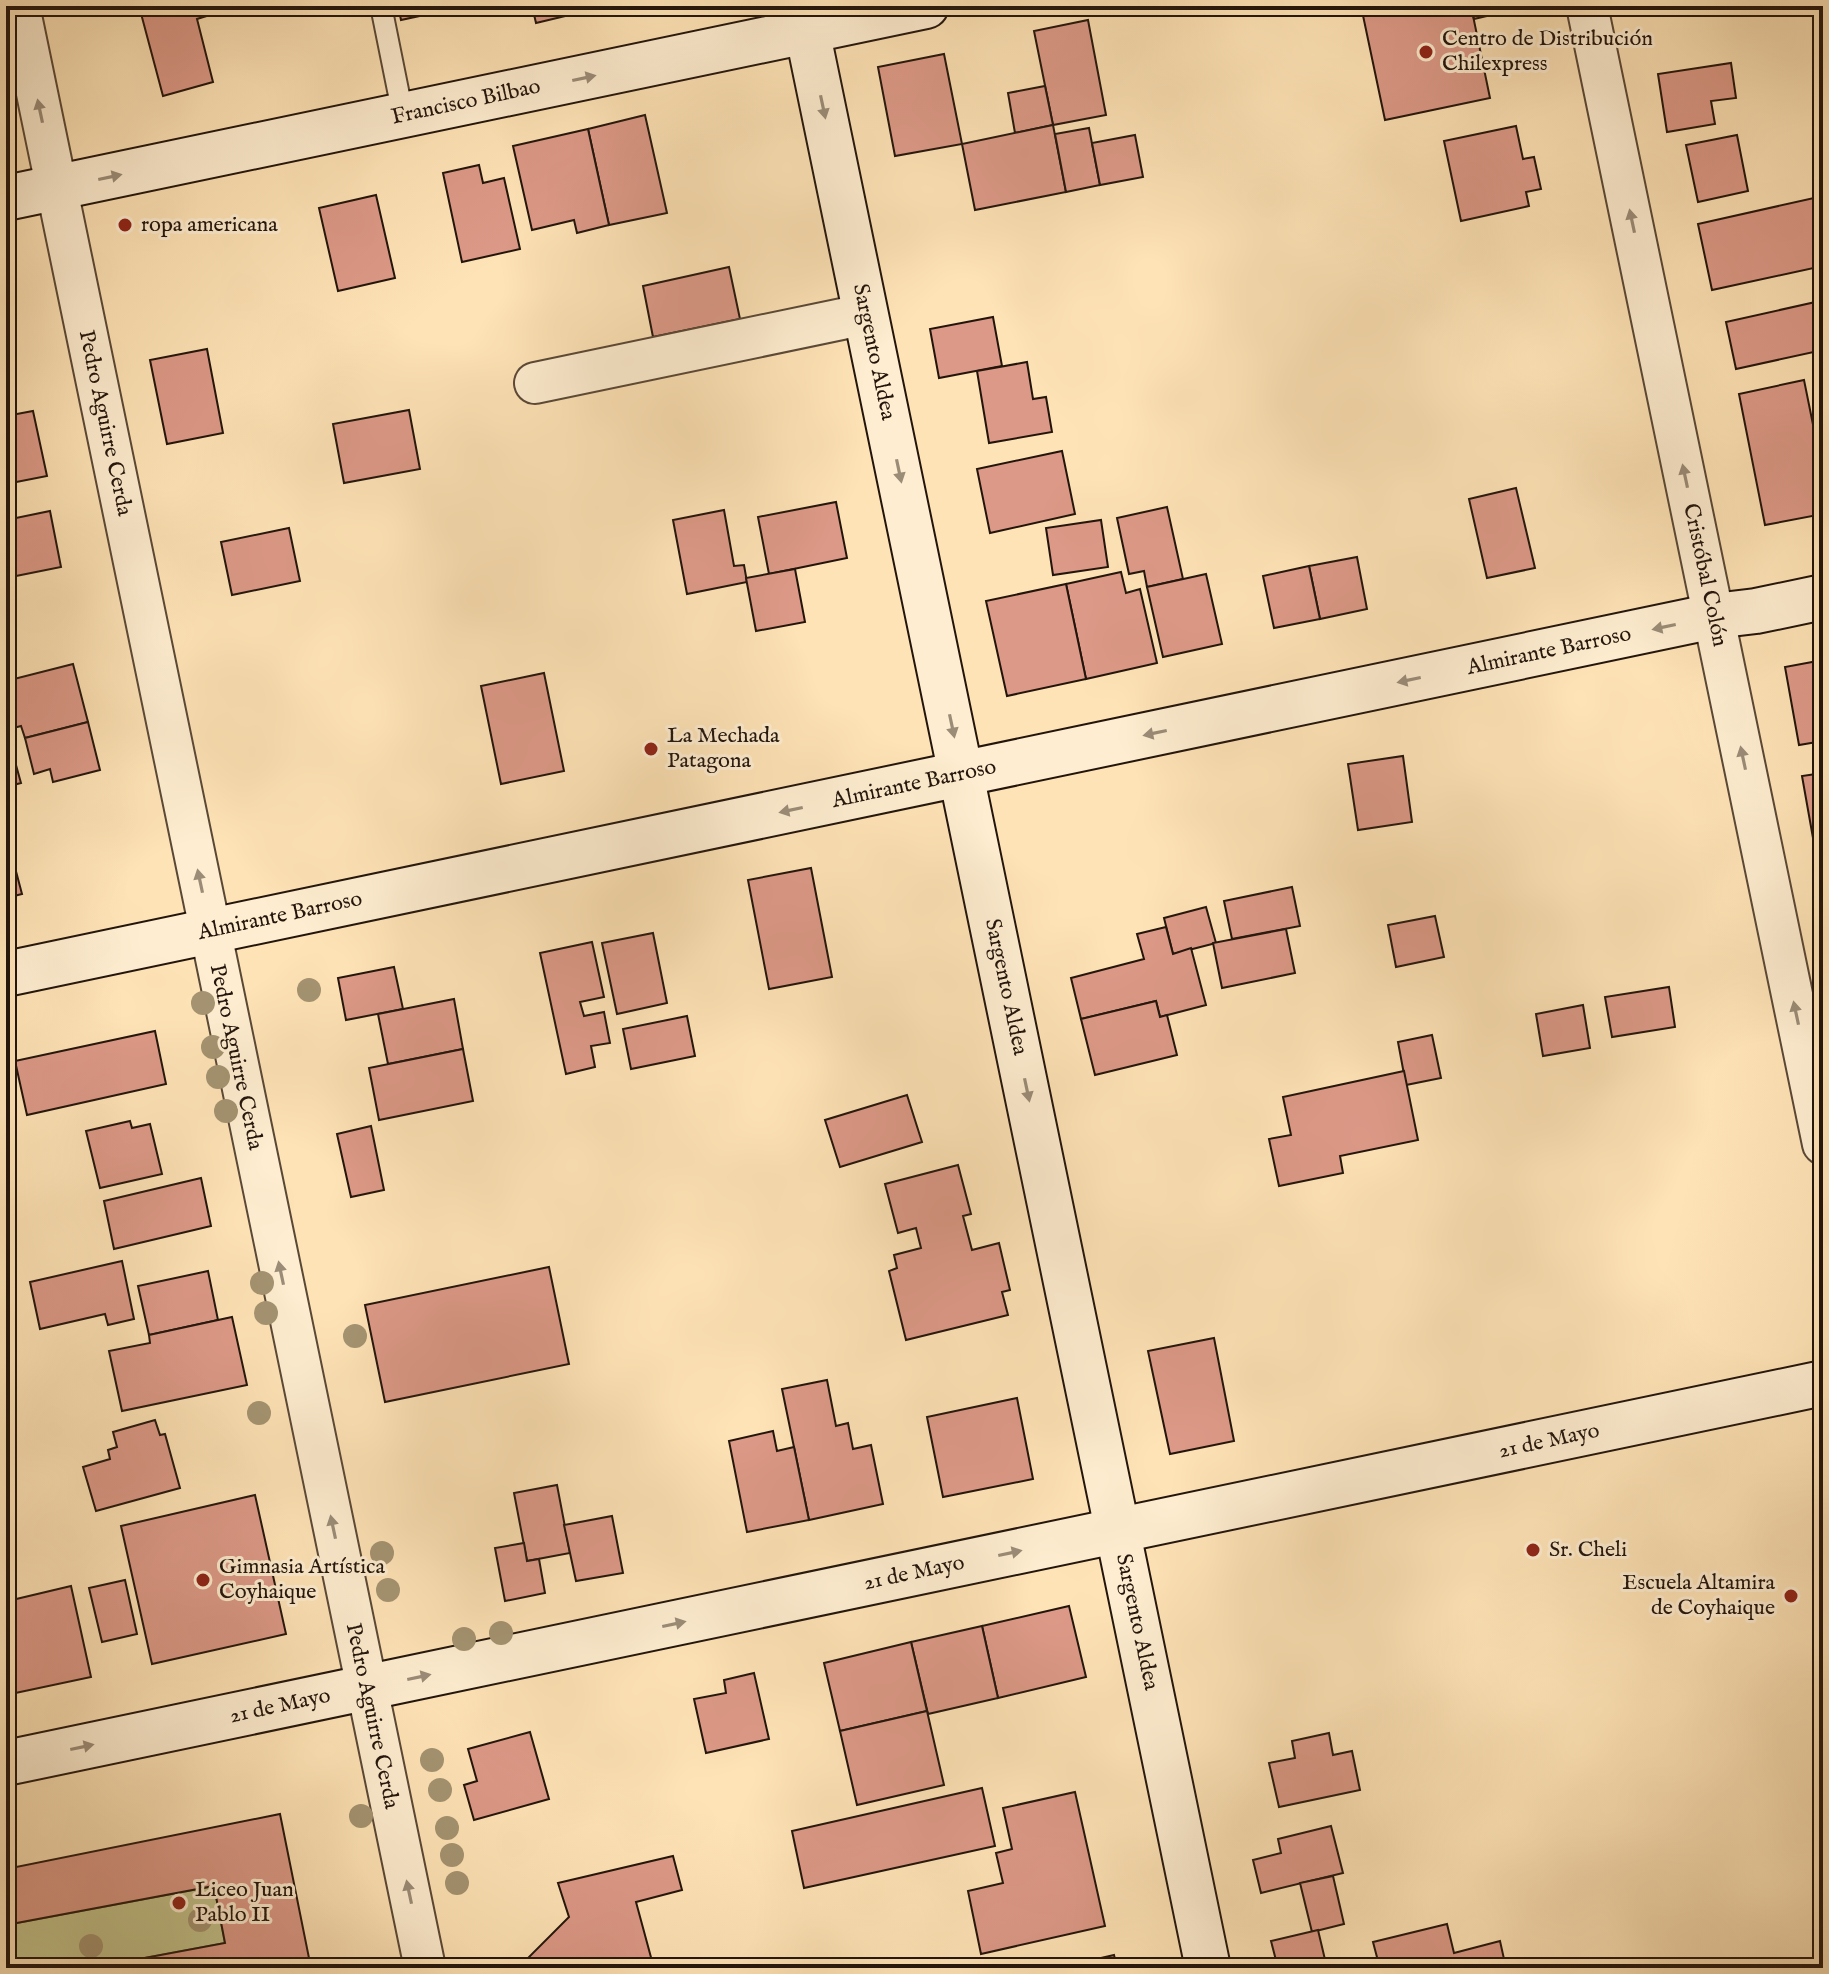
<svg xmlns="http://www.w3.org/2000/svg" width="1829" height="1974" font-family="'IM FELL English',serif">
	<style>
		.green { fill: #c3c38b; stroke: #736c4c; stroke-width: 2 }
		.building { fill: #dc9987; stroke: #23150c; stroke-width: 2 }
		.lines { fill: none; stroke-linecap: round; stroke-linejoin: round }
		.lane-casing { stroke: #5a4836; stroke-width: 24 }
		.street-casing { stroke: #5a4836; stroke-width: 44 }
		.secondary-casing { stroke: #23150c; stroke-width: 48 }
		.lane { stroke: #feedd0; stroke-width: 20 }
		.street { stroke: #feedd0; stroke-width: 40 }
		.secondary { stroke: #feedd0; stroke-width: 44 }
		.tree { fill: #a49371 }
		.oneway { fill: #9b8c78 }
		.poi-dot { fill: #8f2418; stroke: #feedd0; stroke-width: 3 }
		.labels { text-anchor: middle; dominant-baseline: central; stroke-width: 6; stroke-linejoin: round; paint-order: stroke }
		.poi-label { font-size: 22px; fill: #23150c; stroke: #feedd0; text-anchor: start }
		.street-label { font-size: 22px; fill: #23150c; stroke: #feedd0 }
	</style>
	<rect width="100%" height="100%" fill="#fee3b6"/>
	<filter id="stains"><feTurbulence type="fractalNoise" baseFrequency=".0025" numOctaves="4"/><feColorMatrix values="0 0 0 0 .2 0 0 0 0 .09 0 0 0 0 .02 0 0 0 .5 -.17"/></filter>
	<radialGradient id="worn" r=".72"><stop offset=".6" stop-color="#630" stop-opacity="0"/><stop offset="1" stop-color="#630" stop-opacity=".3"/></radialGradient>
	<!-- green -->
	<path class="green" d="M214,1886L225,1943L91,1968H6V1925Z"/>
	<!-- building -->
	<g class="building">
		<path d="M139,6H211L213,14L197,19L213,82L163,96Z"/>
		<path d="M398,6H466L401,20Z"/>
		<path d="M532,6H599V8L536,23Z"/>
		<path d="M1361,6H1471L1490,98L1385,120Z"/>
		<path d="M1471,6H1521V8L1474,19Z"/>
		<path d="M1088,20L1106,115L1053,125L1034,31Z"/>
		<path d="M944,54L962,144L895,156L878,67Z"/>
		<path d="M1731,63L1736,98L1711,101L1715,124L1667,132L1658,74Z"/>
		<path d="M1045,86L1053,125L1015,133L1008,93Z"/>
		<path d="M645,115L667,213L609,225L588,129Z"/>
		<path d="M1053,125L1066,192L975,210L962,144Z"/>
		<path d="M1516,126L1523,159L1534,157L1541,189L1526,192L1529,206L1461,221L1444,141Z"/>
		<path d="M1089,128L1100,185L1066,192L1055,134Z"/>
		<path d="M588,129L609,225L577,233L574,220L532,230L513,146Z"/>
		<path d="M1135,135L1143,177L1100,185L1092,143Z"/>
		<path d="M1737,135L1748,191L1698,202L1686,145Z"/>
		<path d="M479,165L483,183L504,178L520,249L462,262L443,173Z"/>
		<path d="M376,195L395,278L338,291L319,208Z"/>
		<path d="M1823,196V266L1712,290L1698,224Z"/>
		<path d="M729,267L740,319L653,337L643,286Z"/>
		<path d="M1820,301L1823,315V350L1736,369L1726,322Z"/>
		<path d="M993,317L1002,366L939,378L930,329Z"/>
		<path d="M207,349L223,433L167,444L150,360Z"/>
		<path d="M1027,362L1033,399L1046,397L1052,432L989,443L977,371Z"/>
		<path d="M1804,380L1823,474V514L1765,525L1739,394Z"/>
		<path d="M409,410L420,469L344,483L333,424Z"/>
		<path d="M33,411L47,476L6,484V416Z"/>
		<path d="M1062,451L1075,514L990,533L977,469Z"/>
		<path d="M1516,488L1535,568L1487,578L1469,499Z"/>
		<path d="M836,502L847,558L769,574L758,517Z"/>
		<path d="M1167,507L1183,579L1147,587L1144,571L1129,574L1117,518Z"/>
		<path d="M724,510L734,566L744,565L747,582L687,594L673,520Z"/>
		<path d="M50,511L61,567L6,578V520Z"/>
		<path d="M1101,520L1108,567L1053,575L1046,528Z"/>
		<path d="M289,528L300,581L232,595L221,542Z"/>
		<path d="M1357,557L1367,609L1320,619L1309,566Z"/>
		<path d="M1309,566L1320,619L1274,628L1263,576Z"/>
		<path d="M795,569L805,622L756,631L746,578Z"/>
		<path d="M1121,572L1126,593L1140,589L1157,663L1086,679L1066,584Z"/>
		<path d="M1206,574L1222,644L1163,657L1147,587Z"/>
		<path d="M1066,584L1086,679L1007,696L986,601Z"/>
		<path d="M1823,660V741L1799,745L1785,667Z"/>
		<path d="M73,664L88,722L25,738L21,726L6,730V681Z"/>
		<path d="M544,673L564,771L501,784L481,686Z"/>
		<path d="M88,722L100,770L53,782L50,769L34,774L25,738Z"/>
		<path d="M9,740L21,783L6,787V741Z"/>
		<path d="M1403,756L1412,822L1358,830L1348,764Z"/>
		<path d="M1823,773V836L1813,838L1802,776Z"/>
		<path d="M8,841L22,894L6,898V842Z"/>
		<path d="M811,868L832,977L769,989L748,880Z"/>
		<path d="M1292,887L1300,926L1232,939L1224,901Z"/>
		<path d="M1206,907L1216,943L1173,954L1164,918Z"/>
		<path d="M1435,916L1444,957L1396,967L1388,925Z"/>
		<path d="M1166,927L1173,954L1191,948L1206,1005L1160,1017L1156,1001L1081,1019L1071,978L1144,959L1137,934Z"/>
		<path d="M1286,929L1295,973L1222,988L1213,943Z"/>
		<path d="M653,933L667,1003L617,1014L602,943Z"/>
		<path d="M592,942L604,997L580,1002L584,1016L604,1012L610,1043L591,1046L595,1067L566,1074L540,953Z"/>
		<path d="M394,967L403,1009L346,1020L338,978Z"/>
		<path d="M1669,987L1675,1027L1612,1037L1605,997Z"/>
		<path d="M454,999L463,1049L388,1064L378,1014Z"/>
		<path d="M1156,1001L1160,1017L1167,1015L1177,1055L1095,1075L1081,1019Z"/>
		<path d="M1583,1005L1590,1048L1543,1056L1536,1014Z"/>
		<path d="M687,1016L695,1056L631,1069L623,1029Z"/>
		<path d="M155,1031L166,1084L27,1115L15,1061Z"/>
		<path d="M1432,1035L1441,1078L1406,1085L1398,1042Z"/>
		<path d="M463,1049L473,1101L379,1120L369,1068Z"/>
		<path d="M1404,1071L1418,1140L1340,1156L1343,1173L1279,1186L1269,1139L1291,1135L1283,1097Z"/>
		<path d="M907,1095L922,1142L840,1167L825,1120Z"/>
		<path d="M130,1121L132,1128L150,1124L162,1174L100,1188L86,1131Z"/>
		<path d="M371,1126L384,1190L351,1197L337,1134Z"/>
		<path d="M958,1165L971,1214L963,1216L972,1250L999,1243L1010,1290L1002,1292L1008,1315L906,1340L889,1271L897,1268L894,1255L921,1248L916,1228L898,1233L885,1184Z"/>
		<path d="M201,1178L211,1226L114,1249L104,1201Z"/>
		<path d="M122,1261L134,1319L108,1325L105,1314L40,1329L30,1282Z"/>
		<path d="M549,1267L569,1364L385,1402L365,1305Z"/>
		<path d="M208,1271L218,1320L149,1335L138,1286Z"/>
		<path d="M232,1317L247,1385L122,1411L109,1351L150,1343L149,1335Z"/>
		<path d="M1214,1338L1234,1441L1170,1454L1148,1351Z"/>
		<path d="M827,1380L836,1426L848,1423L853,1449L871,1445L883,1504L809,1520L782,1389Z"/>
		<path d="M1017,1398L1033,1479L943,1497L927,1417Z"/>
		<path d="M155,1420L160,1435L165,1434L180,1488L96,1511L83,1467L110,1459L108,1450L117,1447L113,1432Z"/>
		<path d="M773,1431L777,1451L794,1447L809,1520L747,1532L729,1441Z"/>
		<path d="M557,1485L570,1553L527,1561L514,1493Z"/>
		<path d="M255,1495L286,1634L152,1664L121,1526Z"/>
		<path d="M612,1516L623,1573L576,1581L564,1525Z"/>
		<path d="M524,1543L527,1561L539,1559L545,1593L505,1601L495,1548Z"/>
		<path d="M6,1576L12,1600L71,1586L91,1677L6,1695Z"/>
		<path d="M125,1580L137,1634L102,1642L89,1588Z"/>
		<path d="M1069,1606L1086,1677L998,1698L982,1626Z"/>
		<path d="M982,1626L998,1698L928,1714L911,1642Z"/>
		<path d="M911,1642L927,1711L840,1731L824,1663Z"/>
		<path d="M754,1673L769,1739L706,1753L694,1699L726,1693L724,1680Z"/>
		<path d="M927,1711L944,1785L857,1805L840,1731Z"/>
		<path d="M530,1732L549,1799L474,1820L464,1785L477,1781L468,1749Z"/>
		<path d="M1329,1733L1333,1755L1352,1751L1360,1790L1279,1807L1269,1763L1295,1758L1292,1741Z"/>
		<path d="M982,1788L995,1846L804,1888L792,1831Z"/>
		<path d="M1075,1792L1105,1926L981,1954L968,1891L1003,1883L996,1853L1012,1849L1003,1808Z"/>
		<path d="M280,1814L311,1968H91L225,1943L214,1886L6,1925V1869Z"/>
		<path d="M1331,1826L1343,1873L1261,1893L1253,1860L1281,1853L1278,1839Z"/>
		<path d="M673,1856L682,1890L636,1902L652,1961L623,1968H530L525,1961L569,1917L558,1883Z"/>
		<path d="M1333,1876L1344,1924L1312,1932L1300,1883Z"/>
		<path d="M1447,1924L1454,1953L1500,1941L1506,1968H1347L1378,1961L1373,1942Z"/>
		<path d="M1318,1930L1327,1968H1278L1271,1941Z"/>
		<path d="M1114,1955L1117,1968H1062V1967Z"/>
	</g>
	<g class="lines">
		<!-- lane casing -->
		<g class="lane-casing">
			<path id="lane" d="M381,6L403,115"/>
		</g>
		<!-- street casing -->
		<g class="street-casing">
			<g id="street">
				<path d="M19,6L425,1968"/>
				<path d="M1587,6L1823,1144"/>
				<path d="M535,383L866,314"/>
			</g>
		</g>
		<!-- secondary casing -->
		<g class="secondary-casing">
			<g id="secondary">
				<path d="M802,6L1208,1968"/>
				<path d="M6,198L926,6"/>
				<path d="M6,974L1714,616L1756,611L1823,597"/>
				<path d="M6,1763L1823,1383"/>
			</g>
		</g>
		<!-- lane -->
		<use href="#lane" class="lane"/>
		<!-- street -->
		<use href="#street" class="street"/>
		<!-- secondary -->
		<use href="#secondary" class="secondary"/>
	</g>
	<!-- trees -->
	<g class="tree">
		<circle cx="309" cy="990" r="12"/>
		<circle cx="203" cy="1003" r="12"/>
		<circle cx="213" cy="1047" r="12"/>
		<circle cx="218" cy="1077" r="12"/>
		<circle cx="226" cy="1111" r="12"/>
		<circle cx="262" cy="1283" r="12"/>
		<circle cx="266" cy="1313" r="12"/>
		<circle cx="355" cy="1336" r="12"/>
		<circle cx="259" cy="1413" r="12"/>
		<circle cx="382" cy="1553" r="12"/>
		<circle cx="388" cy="1590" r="12"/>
		<circle cx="501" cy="1633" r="12"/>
		<circle cx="464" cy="1639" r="12"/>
		<circle cx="432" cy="1760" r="12"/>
		<circle cx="440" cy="1790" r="12"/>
		<circle cx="361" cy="1816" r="12"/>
		<circle cx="447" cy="1828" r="12"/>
		<circle cx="452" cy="1855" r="12"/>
		<circle cx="457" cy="1883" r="12"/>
		<circle cx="200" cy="1920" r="12"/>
		<circle cx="91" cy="1946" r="12"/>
	</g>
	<!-- one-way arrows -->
	<defs><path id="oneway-solid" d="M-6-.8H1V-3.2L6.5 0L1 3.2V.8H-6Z" transform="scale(2)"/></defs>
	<g class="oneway">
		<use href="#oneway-solid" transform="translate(584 78) rotate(-12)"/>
		<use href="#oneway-solid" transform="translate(823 107) rotate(78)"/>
		<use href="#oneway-solid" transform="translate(40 111) rotate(-102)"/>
		<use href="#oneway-solid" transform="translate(110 177) rotate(-12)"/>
		<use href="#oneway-solid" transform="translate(1632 221) rotate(-102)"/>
		<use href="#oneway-solid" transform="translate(899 471) rotate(78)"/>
		<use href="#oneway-solid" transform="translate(1685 476) rotate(-102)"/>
		<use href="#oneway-solid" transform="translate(1664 627) rotate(168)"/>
		<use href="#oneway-solid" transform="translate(1409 680) rotate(168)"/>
		<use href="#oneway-solid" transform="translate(952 726) rotate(78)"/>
		<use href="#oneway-solid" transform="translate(1155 733) rotate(168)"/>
		<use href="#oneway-solid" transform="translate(1743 758) rotate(-102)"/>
		<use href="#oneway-solid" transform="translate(791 810) rotate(168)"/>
		<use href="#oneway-solid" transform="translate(200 881) rotate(-102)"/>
		<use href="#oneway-solid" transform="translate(1796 1013) rotate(-102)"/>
		<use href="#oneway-solid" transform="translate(1027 1090) rotate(78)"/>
		<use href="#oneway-solid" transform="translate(281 1273) rotate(-102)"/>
		<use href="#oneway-solid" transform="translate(333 1527) rotate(-102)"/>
		<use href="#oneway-solid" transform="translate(1010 1553) rotate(-12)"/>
		<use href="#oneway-solid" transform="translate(674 1624) rotate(-12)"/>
		<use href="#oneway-solid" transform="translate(419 1677) rotate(-12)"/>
		<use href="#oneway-solid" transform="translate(82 1747) rotate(-12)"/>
		<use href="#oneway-solid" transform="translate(409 1892) rotate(-102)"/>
	</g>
	<!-- markers -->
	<g class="poi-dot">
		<circle cx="1426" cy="52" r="8"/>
		<circle cx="125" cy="225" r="8"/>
		<circle cx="651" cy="749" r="8"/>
		<circle cx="1533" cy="1550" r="8"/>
		<circle cx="203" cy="1580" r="8"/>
		<circle cx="1791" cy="1596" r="8"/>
		<circle cx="179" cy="1903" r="8"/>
	</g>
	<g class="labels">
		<!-- poi labels -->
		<g class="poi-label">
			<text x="1442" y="39">Centro de Distribución<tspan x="1442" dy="25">Chilexpress</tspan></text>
			<text x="141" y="225">ropa americana</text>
			<text x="667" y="736">La Mechada<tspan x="667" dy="25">Patagona</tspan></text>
			<text x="1549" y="1550">Sr. Cheli</text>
			<text x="219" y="1567">Gimnasia Artística<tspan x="219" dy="25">Coyhaique</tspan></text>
			<text x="1775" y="1583" text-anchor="end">Escuela Altamira<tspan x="1775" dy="25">de Coyhaique</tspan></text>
			<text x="195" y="1890">Liceo Juan<tspan x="195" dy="25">Pablo II</tspan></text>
		</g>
		<!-- street labels -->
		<g class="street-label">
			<text transform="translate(466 102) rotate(-12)">Francisco Bilbao</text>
			<text transform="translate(874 352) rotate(78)">Sargento Aldea</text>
			<text transform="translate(105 423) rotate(78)">Pedro Aguirre Cerda</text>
			<text transform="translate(1705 575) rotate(78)">Cristóbal Colón</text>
			<text transform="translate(1549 651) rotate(-12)">Almirante Barroso</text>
			<text transform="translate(914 784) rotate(-12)">Almirante Barroso</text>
			<text transform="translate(280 916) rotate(-12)">Almirante Barroso</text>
			<text transform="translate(1006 987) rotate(78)">Sargento Aldea</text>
			<text transform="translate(236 1057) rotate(78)">Pedro Aguirre Cerda</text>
			<text transform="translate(1549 1441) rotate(-12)">21 de Mayo</text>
			<text transform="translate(914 1573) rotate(-12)">21 de Mayo</text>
			<text transform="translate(1137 1622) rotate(78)">Sargento Aldea</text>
			<text transform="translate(280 1706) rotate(-12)">21 de Mayo</text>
			<text transform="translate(372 1716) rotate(78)">Pedro Aguirre Cerda</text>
		</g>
	</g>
	<!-- margin -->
	<rect width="1829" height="1974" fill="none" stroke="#fee3b6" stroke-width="32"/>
	<rect x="8" y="8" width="1813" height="1958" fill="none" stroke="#23150c" stroke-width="4"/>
	<rect x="16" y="16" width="1797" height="1942" fill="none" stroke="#23150c" stroke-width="2"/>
	<rect width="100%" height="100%" filter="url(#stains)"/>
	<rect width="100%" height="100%" fill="url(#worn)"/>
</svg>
